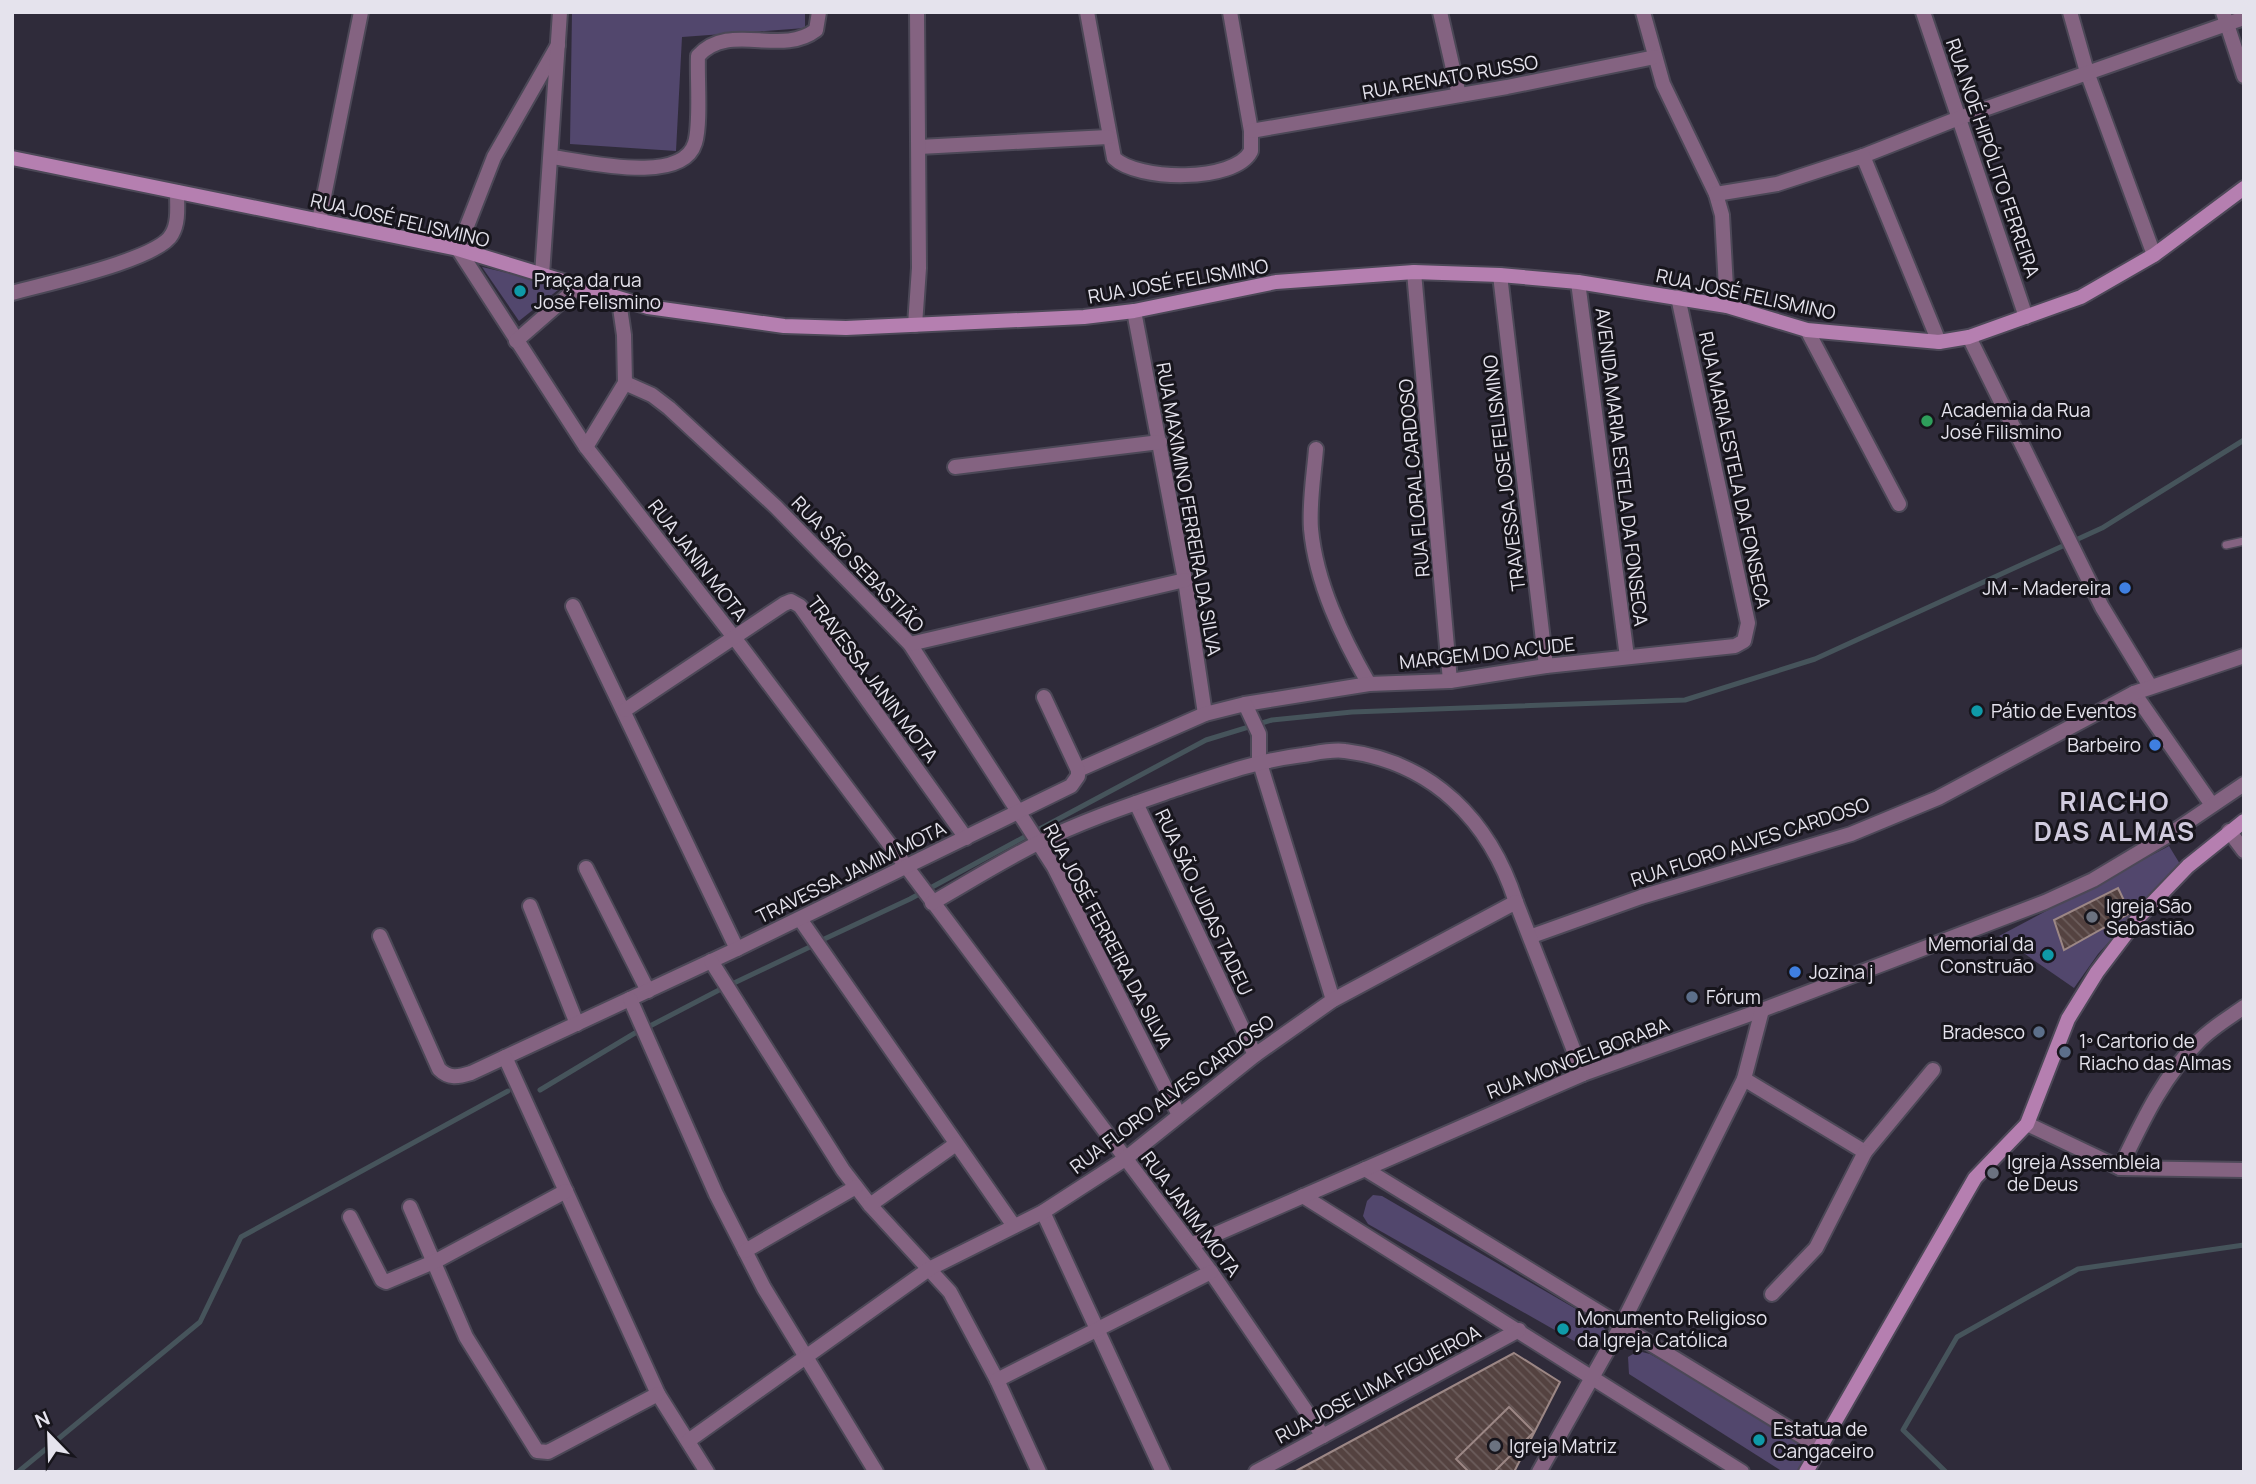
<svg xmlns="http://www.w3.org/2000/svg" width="2256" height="1484" font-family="Manrope,sans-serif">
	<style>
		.green { fill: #52476d }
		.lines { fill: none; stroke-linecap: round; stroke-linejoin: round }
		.stream { stroke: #46545b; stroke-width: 5 }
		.building { fill: url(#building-back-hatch); stroke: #9c8785; stroke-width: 2 }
		.lane-casing { stroke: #4c4857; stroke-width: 10 }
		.street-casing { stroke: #4c4857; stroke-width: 18 }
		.secondary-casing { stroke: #4c4857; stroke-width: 18 }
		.lane { stroke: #846381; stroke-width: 7 }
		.street { stroke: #846381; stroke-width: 14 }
		.secondary { stroke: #b57fb0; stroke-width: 14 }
		.culture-dot { fill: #0f9aa8; stroke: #17151c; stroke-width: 2.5 }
		.leisure-dot { fill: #2e9e5b; stroke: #17151c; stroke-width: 2.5 }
		.shop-dot { fill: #3f7fe0; stroke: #17151c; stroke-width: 2.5 }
		.worship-dot { fill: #6b7280; stroke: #17151c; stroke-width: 2.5 }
		.service-dot { fill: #5c6f8a; stroke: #17151c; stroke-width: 2.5 }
		.labels { text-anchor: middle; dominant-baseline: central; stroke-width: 6; stroke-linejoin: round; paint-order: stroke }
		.street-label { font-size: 19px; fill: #e5e3ed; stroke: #17151c }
		.poi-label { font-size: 19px; fill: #e5e3ed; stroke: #17151c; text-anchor: start }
		.district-label { font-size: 26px; font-weight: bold; letter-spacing: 2px; fill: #d0cbde; stroke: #17151c }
	</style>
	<defs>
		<pattern id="building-back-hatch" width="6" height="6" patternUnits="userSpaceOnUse" patternTransform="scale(1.75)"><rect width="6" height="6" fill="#544240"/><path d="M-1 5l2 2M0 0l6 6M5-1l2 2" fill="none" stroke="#6c5d5c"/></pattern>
	</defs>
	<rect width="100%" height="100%" fill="#2f2b3a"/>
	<!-- green -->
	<g class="green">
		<path d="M572,12H805V28L682,37L676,151L570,144Z"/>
		<path d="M482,267L563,286L519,321Z"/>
		<path d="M2169,846L2180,864L2098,954L2074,988L1999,936Z"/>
		<path d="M1373,1195L1382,1196L1600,1323L1608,1333L1603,1341L1581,1345L1368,1224L1363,1216L1367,1201Z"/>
		<path d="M1638,1351L1650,1354L1806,1442L1812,1459L1801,1472H1783L1629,1374L1628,1357Z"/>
	</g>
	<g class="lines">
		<!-- stream -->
		<g class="stream">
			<path d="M1034,832L1206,740L1272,720L1352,712L1685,700L1815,659L2102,528L2244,440"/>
			<path d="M820,941L910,899L1028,835"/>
			<path d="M734,983L814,945"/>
			<path d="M648,1027L721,989"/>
			<path d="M540,1090L635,1033"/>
			<path d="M18,1472L200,1322L241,1237L508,1091"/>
			<path d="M1946,1472L1903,1430L1957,1337L2078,1269L2244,1245"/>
		</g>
	</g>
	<!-- building -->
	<g class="building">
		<path d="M2118,888L2130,913L2064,950L2054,920Z"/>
		<path d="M1514,1353L1560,1382L1514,1472H1294Z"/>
		<path d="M1509,1407L1534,1432L1494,1472H1469L1456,1459Z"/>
	</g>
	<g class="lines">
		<!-- lane casing -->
		<g class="lane-casing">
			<path id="lane" d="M2226,545L2244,541"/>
		</g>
		<!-- street casing -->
		<g class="street-casing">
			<g id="street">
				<path d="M1087,12L1114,158C1137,181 1235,183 1251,151V131L1230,12"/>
				<path d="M1440,12L1459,95"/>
				<path d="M1643,12L1663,84L1716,194L1722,215L1727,306"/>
				<path d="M1923,12L2026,317"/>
				<path d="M2070,12L2087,72L2154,255"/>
				<path d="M2223,12L2244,76"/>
				<path d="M558,45L494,157L458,249L586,447L733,636L1211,1272L1323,1436"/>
				<path d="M1251,131L1507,87L1655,57"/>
				<path d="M919,147L1108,137"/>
				<path d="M1863,156L1959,118L2244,18"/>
				<path d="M552,157C584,161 682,186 695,143C701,124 697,77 698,56C729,21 781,57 816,30L819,12"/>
				<path d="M1716,194L1777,184L1863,156L1939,342"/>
				<path d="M319,221L361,12"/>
				<path d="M1414,272L1450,681"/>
				<path d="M542,275L560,12"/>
				<path d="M1500,275L1546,666"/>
				<path d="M1578,282L1627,657"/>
				<path d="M12,293C43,284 159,260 172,234C179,222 177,206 177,192"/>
				<path d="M1134,311L1185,580L1205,714"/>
				<path d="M915,325L919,268L917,12"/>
				<path d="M1807,330L1899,504"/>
				<path d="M1969,337L2102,607L2150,686"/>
				<path d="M516,341L578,287"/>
				<path d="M625,383L652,395L669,408L776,507L910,644L1054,867L1179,1115"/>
				<path d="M586,447L625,383L624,335L619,301"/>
				<path d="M1316,449C1314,474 1309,503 1311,529C1316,583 1342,637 1369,684"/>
				<path d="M955,467L1160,442"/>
				<path d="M573,606L737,949"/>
				<path d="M910,644L1185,580"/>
				<path d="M2134,693L2212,805"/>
				<path d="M1245,704L1369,684L1450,681L1546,666L1735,646L1744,641L1748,623L1678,297"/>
				<path d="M625,710L784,604L791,601L800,606L966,838"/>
				<path d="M1078,770L1205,714L1245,704L1259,734V760L1333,1000"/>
				<path d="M1136,803L1255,1055"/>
				<path d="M2229,831L2244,851"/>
				<path d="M586,868L648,991"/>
				<path d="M932,903C967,883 1002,861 1038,843C1082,821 1130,805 1176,789C1221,774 1256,761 1303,755C1316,753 1332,749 1345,751C1433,762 1490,821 1516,902"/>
				<path d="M530,906L577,1024"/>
				<path d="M800,919L1014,1226"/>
				<path d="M380,936L439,1069C449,1079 458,1077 471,1073L737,949L1071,786L1078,776V770L1044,697"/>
				<path d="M1532,936L1641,897L1851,834L1938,798L2134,693L2244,656"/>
				<path d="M711,961L843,1170L870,1205L950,1292L997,1380L1039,1472"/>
				<path d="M630,999L716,1194L764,1288L876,1472"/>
				<path d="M505,1057L658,1394L707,1472"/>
				<path d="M1744,1079L1865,1152L1933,1070"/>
				<path d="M2027,1124L2120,1168L2244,1170"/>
				<path d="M2120,1168C2142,1122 2163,1076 2200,1040C2213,1027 2230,1017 2244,1007"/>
				<path d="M1365,1169L1821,1448"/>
				<path d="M1303,1196L1742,1472"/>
				<path d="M870,1205L956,1144"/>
				<path d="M410,1207L466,1337L537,1451L548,1452L658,1394"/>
				<path d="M1043,1212L1163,1472"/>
				<path d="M350,1217L382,1280L386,1282L436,1261L566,1191"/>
				<path d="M1191,1245L1583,1074L1762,1010L2045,902L2093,880L2170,834L2244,784"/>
				<path d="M745,1251L856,1187"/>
				<path d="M1772,1294L1816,1248L1865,1152"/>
				<path d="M997,1380L1211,1272"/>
				<path d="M688,1441L929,1269L1043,1212L1125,1159L1255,1055L1333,1000L1516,902L1583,1074"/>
				<path d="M1256,1472L1519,1330"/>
				<path d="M1539,1472L1621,1326L1744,1079L1762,1010"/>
			</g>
		</g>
		<!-- secondary casing -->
		<g class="secondary-casing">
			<g id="secondary">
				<path d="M12,158L458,249L648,307L784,326L846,328L1084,317L1134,311L1276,282L1414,272L1500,275L1578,282L1727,306L1807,330L1939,342L1969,337L2081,297L2154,255L2244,188"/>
				<path d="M1806,1472L1975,1178L2027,1124L2068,1019L2097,972L2138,918L2188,866L2244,821"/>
			</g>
		</g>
		<!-- lane -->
		<use href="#lane" class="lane"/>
		<!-- street -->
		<use href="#street" class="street"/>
		<!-- secondary -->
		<use href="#secondary" class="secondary"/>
	</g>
	<!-- markers -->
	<g class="culture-dot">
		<circle cx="520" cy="291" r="7"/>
		<circle cx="1977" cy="711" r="7"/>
		<circle cx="2048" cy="955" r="7"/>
		<circle cx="1563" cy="1329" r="7"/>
		<circle cx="1759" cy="1440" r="7"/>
	</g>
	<circle class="leisure-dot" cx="1927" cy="421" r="7"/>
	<g class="shop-dot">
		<circle cx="2125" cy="588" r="7"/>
		<circle cx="2155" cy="745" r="7"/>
		<circle cx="1795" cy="972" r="7"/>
	</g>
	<g class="worship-dot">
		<circle cx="2092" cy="917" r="7"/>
		<circle cx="1993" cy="1173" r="7"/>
		<circle cx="1495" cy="1446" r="7"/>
	</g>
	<g class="service-dot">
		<circle cx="1692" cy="997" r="7"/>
		<circle cx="2039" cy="1032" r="7"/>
		<circle cx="2065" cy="1052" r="7"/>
	</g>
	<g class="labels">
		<!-- street labels -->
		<g class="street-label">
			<text transform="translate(1450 77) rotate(-10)">RUA RENATO RUSSO</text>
			<text transform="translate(1993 158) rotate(71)">RUA NOÉ HIPÓLITO FERREIRA</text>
			<text transform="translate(400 220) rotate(13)">RUA JOSÉ FELISMINO</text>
			<text transform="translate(1178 281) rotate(-10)">RUA JOSÉ FELISMINO</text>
			<text transform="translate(1746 294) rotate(12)">RUA JOSÉ FELISMINO</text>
			<text transform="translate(1622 467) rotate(83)">AVENIDA MARIA ESTELA DA FONSECA</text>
			<text transform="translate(1735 470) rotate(78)">RUA MARIA ESTELA DA FONSECA</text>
			<text transform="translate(1504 473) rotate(-97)">TRAVESSA JOSE FELISMINO</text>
			<text transform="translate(1414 478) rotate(-95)">RUA FLORAL CARDOSO</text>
			<text transform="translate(1189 509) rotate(80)">RUA MAXIMINO FERREIRA DA SILVA</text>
			<text transform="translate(698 560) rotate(52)">RUA JANIN MOTA</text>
			<text transform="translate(858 564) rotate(46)">RUA SÃO SEBASTIÃO</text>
			<text transform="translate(1487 653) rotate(-6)">MARGEM DO ACUDE</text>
			<text transform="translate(873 679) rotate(53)">TRAVESSA JANIN MOTA</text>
			<text transform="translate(1750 842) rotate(-18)">RUA FLORO ALVES CARDOSO</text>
			<text transform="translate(851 872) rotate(-26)">TRAVESSA JAMIM MOTA</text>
			<text transform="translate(1204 902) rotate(65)">RUA SÃO JUDAS TADEU</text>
			<text transform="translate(1108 936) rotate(62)">RUA JOSÉ FERREIRA DA SILVA</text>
			<text transform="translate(1578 1058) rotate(-21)">RUA MONOEL BORABA</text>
			<text transform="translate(1172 1094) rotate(-37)">RUA FLORO ALVES CARDOSO</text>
			<text transform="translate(1191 1214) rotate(53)">RUA JANIM MOTA</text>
			<text transform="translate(1378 1384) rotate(-28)">RUA JOSE LIMA FIGUEIROA</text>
		</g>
		<!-- poi labels -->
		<g class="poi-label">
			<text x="534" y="280">Praça da rua<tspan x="534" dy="22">José Felismino</tspan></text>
			<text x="1941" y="410">Academia da Rua<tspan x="1941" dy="22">José Filismino</tspan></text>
			<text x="2111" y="588" text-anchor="end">JM - Madereira</text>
			<text x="1991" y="711">Pátio de Eventos</text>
			<text x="2141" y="745" text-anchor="end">Barbeiro</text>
			<text x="2106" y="906">Igreja São<tspan x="2106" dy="22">Sebastião</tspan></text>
			<text x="2034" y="944" text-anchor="end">Memorial da<tspan x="2034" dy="22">Construão</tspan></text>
			<text x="1809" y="972">Jozina j</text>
			<text x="1706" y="997">Fórum</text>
			<text x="2025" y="1032" text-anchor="end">Bradesco</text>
			<text x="2079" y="1041">1º Cartorio de<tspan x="2079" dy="22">Riacho das Almas</tspan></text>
			<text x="2007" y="1162">Igreja Assembleia<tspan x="2007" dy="22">de Deus</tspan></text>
			<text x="1577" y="1318">Monumento Religioso<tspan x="1577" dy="22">da Igreja Católica</tspan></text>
			<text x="1773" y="1429">Estatua de<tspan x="1773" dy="22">Cangaceiro</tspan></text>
			<text x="1509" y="1446">Igreja Matriz</text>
		</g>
		<!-- district labels -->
		<g class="district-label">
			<text x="2115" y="801">RIACHO<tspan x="2115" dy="30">DAS ALMAS</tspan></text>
		</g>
	</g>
	<!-- border -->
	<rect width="2256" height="1484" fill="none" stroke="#e5e3ed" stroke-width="28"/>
	<!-- north arrow -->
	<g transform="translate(49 1435) rotate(337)" stroke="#17151c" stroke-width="5" paint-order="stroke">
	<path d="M0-5L12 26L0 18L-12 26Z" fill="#e5e3ed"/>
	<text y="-10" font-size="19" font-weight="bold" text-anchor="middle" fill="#e5e3ed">N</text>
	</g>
</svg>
